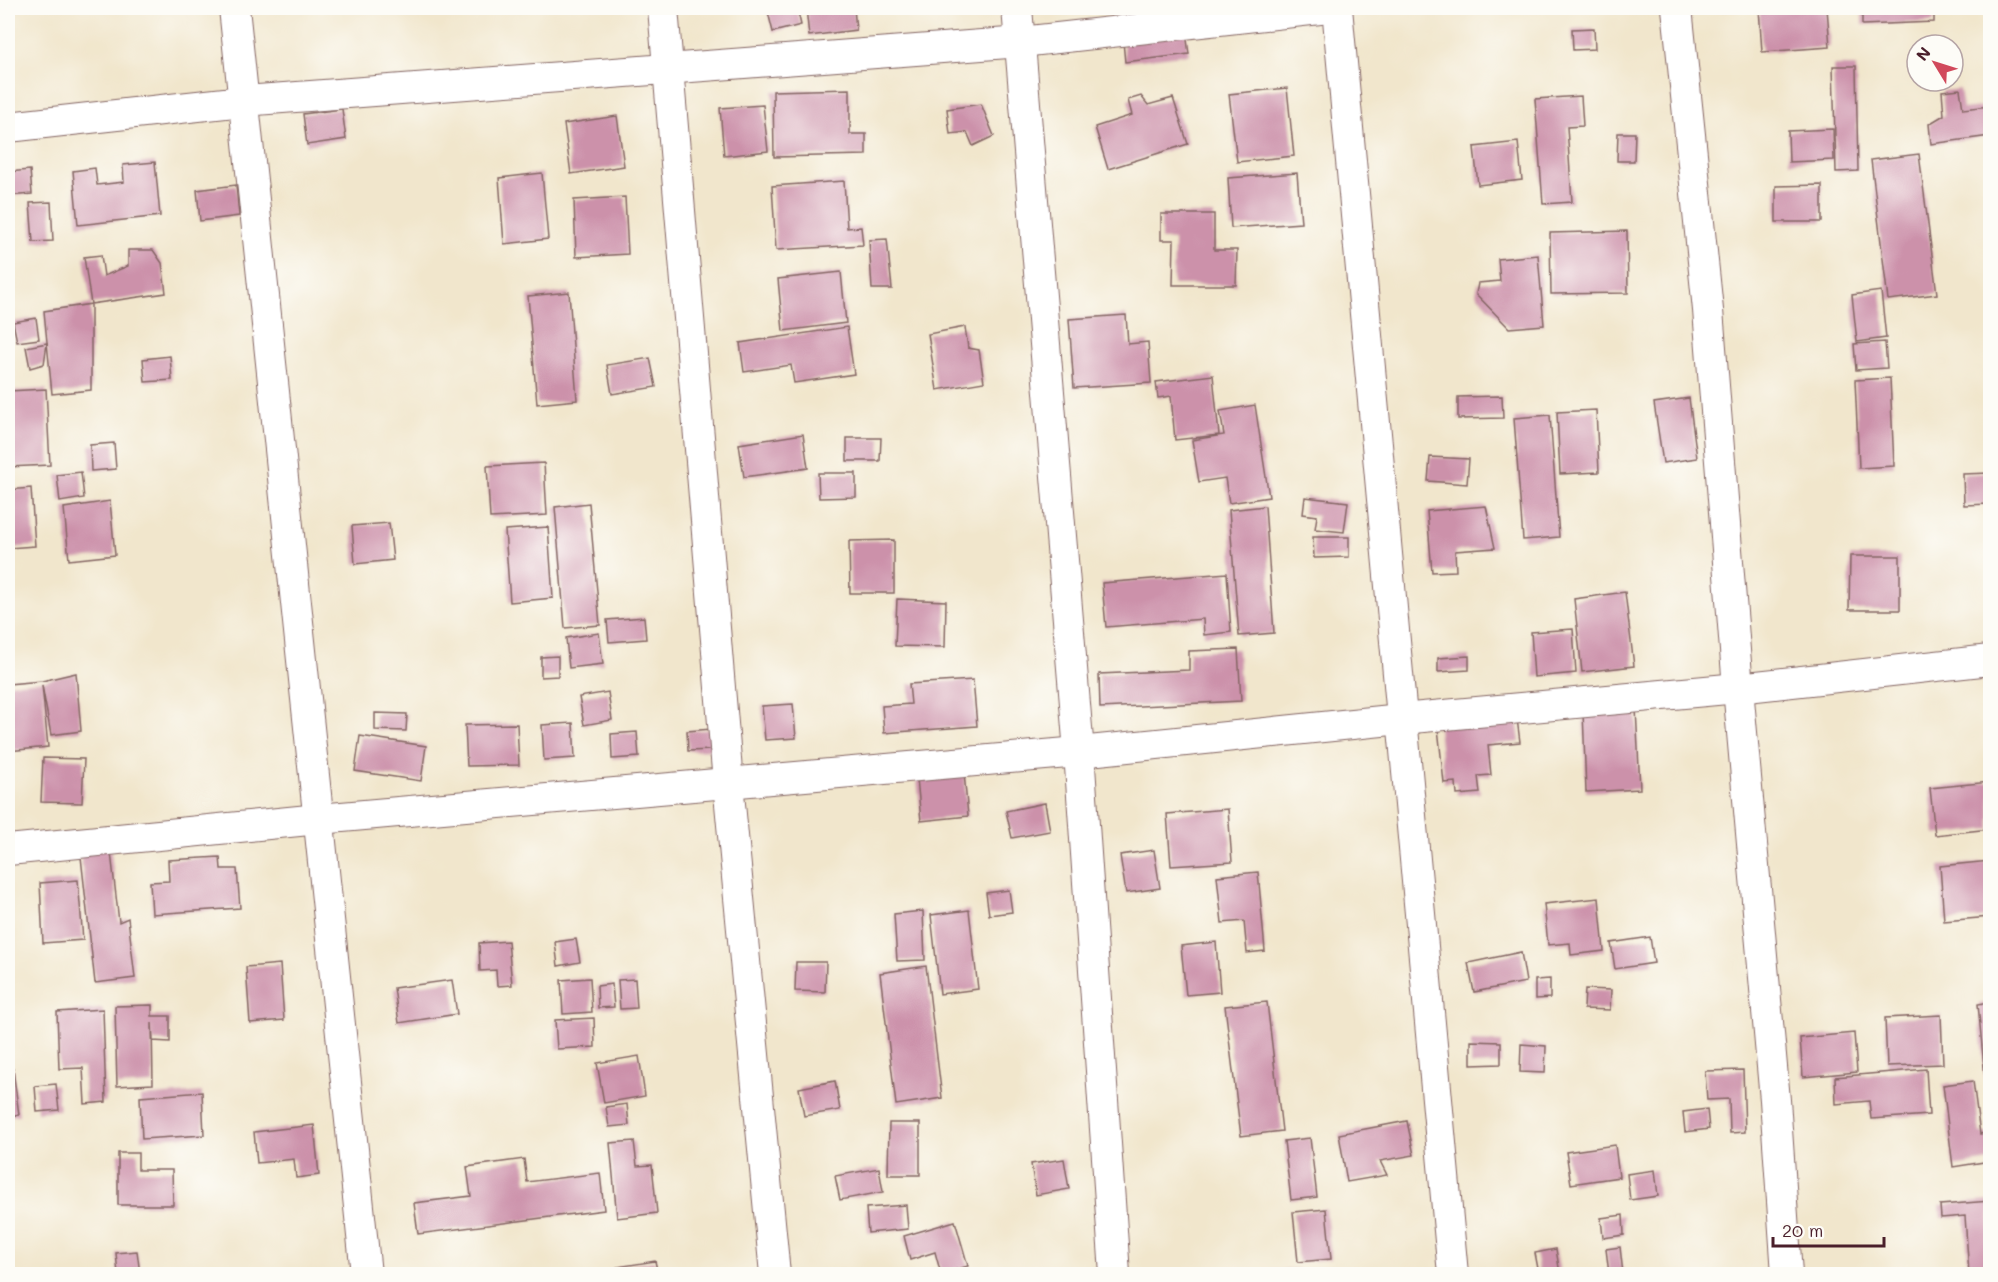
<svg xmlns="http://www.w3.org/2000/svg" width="1998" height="1282" font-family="Mali,sans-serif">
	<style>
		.building { fill: #cc91aa }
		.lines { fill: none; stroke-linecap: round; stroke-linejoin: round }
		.street-casing { stroke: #846563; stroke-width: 32 }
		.street { stroke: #fff; stroke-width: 30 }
	</style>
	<rect width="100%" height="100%" fill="#fdfcf7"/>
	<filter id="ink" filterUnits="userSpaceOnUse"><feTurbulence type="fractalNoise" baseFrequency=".0167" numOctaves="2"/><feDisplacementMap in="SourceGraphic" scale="12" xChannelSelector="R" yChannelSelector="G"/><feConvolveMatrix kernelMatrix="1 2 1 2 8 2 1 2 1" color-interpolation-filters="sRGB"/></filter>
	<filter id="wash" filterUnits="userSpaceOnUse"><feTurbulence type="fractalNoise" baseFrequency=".008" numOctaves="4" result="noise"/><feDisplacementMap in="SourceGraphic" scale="24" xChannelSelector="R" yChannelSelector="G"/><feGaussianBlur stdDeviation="1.35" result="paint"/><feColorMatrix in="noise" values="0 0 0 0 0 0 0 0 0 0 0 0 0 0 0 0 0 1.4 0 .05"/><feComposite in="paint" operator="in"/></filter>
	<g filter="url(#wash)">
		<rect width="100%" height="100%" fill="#f1e6cc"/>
		<g id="blocks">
			<!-- building -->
			<g class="building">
				<path d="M767,8H797L801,25L773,32Z"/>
				<path d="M806,8H854L856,30L809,36Z"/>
				<path d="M1718,8H1741V10L1717,11Z"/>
				<path d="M1759,8H1827L1830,47L1762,52Z"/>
				<path d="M1862,8H1934V22L1862,25Z"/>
				<path d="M1594,28L1595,49L1573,50L1572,29Z"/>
				<path d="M1186,33L1189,54L1125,62L1123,42Z"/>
				<path d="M1833,66H1856L1858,171L1836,172Z"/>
				<path d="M1287,88L1294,156L1237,162L1229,94Z"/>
				<path d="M850,89V134H866V155L774,157L773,91Z"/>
				<path d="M1960,89L1963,109L1990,106V136L1931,144L1929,124L1944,115L1942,91Z"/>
				<path d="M1141,96L1148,105L1173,98L1188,144L1108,169L1095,127L1132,115L1128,100Z"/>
				<path d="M1581,96L1583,126L1567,127L1572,202L1543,204L1535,99Z"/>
				<path d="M981,104L994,136L973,146L967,132L950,134L947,109Z"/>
				<path d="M763,105L768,151L724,156L720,108Z"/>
				<path d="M342,109L346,139L307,145L303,114Z"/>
				<path d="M617,116L624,166L571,174L564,124Z"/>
				<path d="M1833,129L1834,160L1789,162L1788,131Z"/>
				<path d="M1618,133H1635L1634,161H1617Z"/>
				<path d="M1518,142L1522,180L1478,185L1474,147Z"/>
				<path d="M1919,154L1937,294L1888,300L1871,160Z"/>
				<path d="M155,162L160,216L78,225L73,171L95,168L97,185L124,182L123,165Z"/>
				<path d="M30,170L32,194L8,196V172Z"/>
				<path d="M542,173L548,239L504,244L499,178Z"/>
				<path d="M1297,173L1301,223L1231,228L1228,178Z"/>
				<path d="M844,181L847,228L861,227L863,245L776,250L772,186Z"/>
				<path d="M236,185L239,216L200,221L197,190Z"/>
				<path d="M1822,185V222H1776V186Z"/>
				<path d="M625,197L628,254L576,257L574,200Z"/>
				<path d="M51,202L53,241L33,242L30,203Z"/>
				<path d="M1161,214H1214V250H1237L1236,285H1173L1174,240H1161Z"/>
				<path d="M1627,231L1628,293L1551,294L1550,233Z"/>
				<path d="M887,239L892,289H872L869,240Z"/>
				<path d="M128,250H153L162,263L166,293L91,304V390L52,394L44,311L91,304L84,257L101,255L104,276L128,266Z"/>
				<path d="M1538,255L1544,325L1509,328L1476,294L1478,283L1500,281L1498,259Z"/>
				<path d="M841,272L846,323L783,331L778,279Z"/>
				<path d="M1881,291L1886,338L1857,342L1852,295Z"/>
				<path d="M569,292L577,400L537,404L528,296Z"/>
				<path d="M1126,315L1128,344L1148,342L1151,383L1074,388L1069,319Z"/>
				<path d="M36,318L39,339L17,342L13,322Z"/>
				<path d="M847,327L854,374L794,383L791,365L744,372L740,343Z"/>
				<path d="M965,327L968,348L979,350L984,382L937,390L928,334Z"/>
				<path d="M1885,342L1887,368L1856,370L1854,344Z"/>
				<path d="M47,343L44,364L30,368L26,347Z"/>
				<path d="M170,356L172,380L145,382L143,359Z"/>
				<path d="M650,358L656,387L612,394L607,365Z"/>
				<path d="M1213,375L1219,435L1175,440L1171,396L1158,398L1156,382Z"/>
				<path d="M1890,378L1894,466L1859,468L1855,380Z"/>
				<path d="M46,389L50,465L8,467V391Z"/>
				<path d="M1502,396L1503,418L1458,419V397Z"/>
				<path d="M1689,398L1697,458L1663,463L1654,403Z"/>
				<path d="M1255,405L1269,497L1229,503L1225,478L1199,482L1192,440L1224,435L1220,411Z"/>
				<path d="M1596,410L1599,472L1560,474L1557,412Z"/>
				<path d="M1550,415L1559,537L1523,540L1514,418Z"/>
				<path d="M803,434L808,468L744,477L739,444Z"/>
				<path d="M847,438H881L880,461H847Z"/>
				<path d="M114,443L116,469L91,471L90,445Z"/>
				<path d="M1430,457L1469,459L1467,484L1428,481Z"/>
				<path d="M544,463L547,515L490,518L487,466Z"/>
				<path d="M81,472L84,498L60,502L57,475Z"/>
				<path d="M818,473H856V497L819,498Z"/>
				<path d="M1990,473V504L1964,505L1963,474Z"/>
				<path d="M31,488L35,546L8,548V490Z"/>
				<path d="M1305,497L1348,502L1344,532L1315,529L1317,516L1303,514Z"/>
				<path d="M110,501L115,555L69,560L64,508Z"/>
				<path d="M589,503L600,625L565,628L555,507Z"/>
				<path d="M1265,506L1274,633L1239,636L1229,510Z"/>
				<path d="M1486,506L1495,548L1455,551L1456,571L1432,572L1427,511Z"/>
				<path d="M389,523L393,560L355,564L352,526Z"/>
				<path d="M548,527L553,598L510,602L505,530Z"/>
				<path d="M1313,537H1349V557L1314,558Z"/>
				<path d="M894,540V593H850L849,541Z"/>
				<path d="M1850,556H1900V610H1849Z"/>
				<path d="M1227,573L1231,632L1204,635L1203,619L1106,627L1102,583Z"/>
				<path d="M1625,592L1634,666L1582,672L1574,599Z"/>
				<path d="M897,599L946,601L945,647L895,646Z"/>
				<path d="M644,617L646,639L609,642L607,620Z"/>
				<path d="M1573,629L1576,673L1534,677L1531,632Z"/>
				<path d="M599,633L603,664L569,668L566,638Z"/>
				<path d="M1238,649L1241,701L1100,708L1099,674L1189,670V651Z"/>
				<path d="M558,656V676L541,677V657Z"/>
				<path d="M1469,656V670L1438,672V658Z"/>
				<path d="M76,673L81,731L51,735L42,685L48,747L8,751V684L42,681Z"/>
				<path d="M973,680L977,726L884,733L882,706L911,704L909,684Z"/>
				<path d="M608,692L612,720L584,725L579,697Z"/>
				<path d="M793,704L796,738L765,740L762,706Z"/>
				<path d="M1636,708L1640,789L1586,792L1583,711Z"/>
				<path d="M1516,711L1520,742L1488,745L1491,775L1478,776L1480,793L1457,795L1456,782L1444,783L1437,719Z"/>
				<path d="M375,713L407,714L406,731L375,730Z"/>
				<path d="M573,723L575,758L544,760L542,725Z"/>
				<path d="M517,724L519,765L467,766L465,725Z"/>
				<path d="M712,729L713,750L688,751L687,731Z"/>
				<path d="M637,732L639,757L612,759L611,734Z"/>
				<path d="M360,736L426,746L421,781L355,771Z"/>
				<path d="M43,758L84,759L82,803L41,802Z"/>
				<path d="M964,773L968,816L921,821L917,778Z"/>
				<path d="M1990,782V829L1935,835L1930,788Z"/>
				<path d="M1045,803L1050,831L1012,838L1006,811Z"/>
				<path d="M1228,809L1232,862L1171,866L1167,814Z"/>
				<path d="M110,844L119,922L128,918L135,978L95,983L80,848Z"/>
				<path d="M1154,850L1160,888L1126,893L1120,855Z"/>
				<path d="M220,857L221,869H237L240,908L152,914L150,882L169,881L168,860Z"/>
				<path d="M1990,861V917L1944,921L1940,866Z"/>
				<path d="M1258,872L1265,951L1247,953L1244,921L1222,923L1217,876Z"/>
				<path d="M78,880L83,940L43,943L40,883Z"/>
				<path d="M1009,890L1012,912L989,915L986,893Z"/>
				<path d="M1599,898L1604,951L1571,955L1570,943L1548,945L1544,904Z"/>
				<path d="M969,910L978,989L940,994L931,915Z"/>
				<path d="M923,911L925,960L897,961L894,914Z"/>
				<path d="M1650,937L1654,963L1615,969L1611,943Z"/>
				<path d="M576,939L580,962L558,966L555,942Z"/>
				<path d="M508,941L512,985L497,986L496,970L480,971L479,943Z"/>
				<path d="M1216,942L1220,992L1186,995L1181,946Z"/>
				<path d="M1521,952L1526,982L1474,992L1468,963Z"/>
				<path d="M796,962H826L825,992L795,991Z"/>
				<path d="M280,964L284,1020L250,1023L246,967Z"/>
				<path d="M926,966L942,1098L896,1105L880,973Z"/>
				<path d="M590,978L592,1012L563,1014L561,980Z"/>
				<path d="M635,979L637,1008L620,1009L618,980Z"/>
				<path d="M1550,979V998L1535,999V980Z"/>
				<path d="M452,980L457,1014L399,1023L394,988Z"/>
				<path d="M612,984L614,1007L598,1008L597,986Z"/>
				<path d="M1585,989L1611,990L1610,1010L1584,1009Z"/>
				<path d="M1267,1002L1282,1131L1241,1136L1225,1006Z"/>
				<path d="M1990,1002V1077L1985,1078L1978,1004Z"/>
				<path d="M152,1005V1016H170V1042L153,1041L152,1023L153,1084L117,1086L115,1006Z"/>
				<path d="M103,1009L106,1102L85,1104L83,1068L59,1069L57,1012Z"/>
				<path d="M1941,1015L1943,1064L1887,1066L1885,1018Z"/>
				<path d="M594,1018L595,1047L557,1049L555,1020Z"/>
				<path d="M1854,1033L1857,1072L1803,1077L1800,1038Z"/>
				<path d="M1471,1041L1501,1042V1064L1471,1065Z"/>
				<path d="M1521,1044L1546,1046L1545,1073L1520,1072Z"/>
				<path d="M639,1056L645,1096L604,1103L597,1063Z"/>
				<path d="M8,1069H13L19,1115L8,1116Z"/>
				<path d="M1926,1069L1929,1115L1871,1119L1869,1101L1836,1104L1835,1077Z"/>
				<path d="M1743,1070L1745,1132L1730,1133L1729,1099L1707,1100L1705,1071Z"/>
				<path d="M835,1081L840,1110L804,1116L799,1088Z"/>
				<path d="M1973,1081L1980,1134L1990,1132V1161L1953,1167L1943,1085Z"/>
				<path d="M56,1084L59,1110L37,1112L35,1086Z"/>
				<path d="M202,1092L204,1135L142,1139L140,1097Z"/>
				<path d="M627,1104L629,1125L609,1127L606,1107Z"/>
				<path d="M1707,1109L1709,1129L1685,1132L1683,1112Z"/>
				<path d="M1407,1121L1414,1155L1380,1161L1387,1175L1347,1182L1339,1134Z"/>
				<path d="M889,1123H920V1175H888Z"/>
				<path d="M314,1125L319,1175L296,1178L294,1159L257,1163L254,1132Z"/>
				<path d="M1310,1138L1317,1197L1291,1200L1284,1141Z"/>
				<path d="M634,1141L637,1166L652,1165L657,1213L617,1218L610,1143Z"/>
				<path d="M1615,1145L1619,1177L1571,1184L1566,1152Z"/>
				<path d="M118,1153H138V1170H172L173,1205H118Z"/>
				<path d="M524,1159L527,1182L600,1173L604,1210L418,1234L414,1203L471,1196L467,1167Z"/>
				<path d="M1064,1159L1069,1189L1036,1195L1031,1164Z"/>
				<path d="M879,1168L883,1192L840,1200L835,1176Z"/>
				<path d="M1655,1170L1658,1196L1630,1200L1627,1174Z"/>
				<path d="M1990,1201V1274H1969L1965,1216L1941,1218L1940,1205Z"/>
				<path d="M906,1205L908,1229L868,1233L866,1208Z"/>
				<path d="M1326,1209L1331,1259L1298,1262L1293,1212Z"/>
				<path d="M1623,1215L1624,1235L1603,1238L1601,1218Z"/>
				<path d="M955,1221L968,1266L941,1274L935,1252L910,1260L904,1236Z"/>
				<path d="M1620,1247L1623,1274H1609L1606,1249Z"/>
				<path d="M1556,1249L1560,1274H1539L1535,1253Z"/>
				<path d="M137,1251L140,1274H118L116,1253Z"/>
				<path d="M655,1261L658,1274H619L617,1267Z"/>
				<path d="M1298,1269L1299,1274H1267V1271Z"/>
			</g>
		</g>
	</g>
	<g filter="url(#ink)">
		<use href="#blocks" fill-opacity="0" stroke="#846563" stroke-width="1.5"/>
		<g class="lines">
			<!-- street casing -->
			<g class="street-casing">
				<g id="street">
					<path d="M234,8L366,1274"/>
					<path d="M663,8L728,783L775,1274"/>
					<path d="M1017,8L1079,752L1115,1274"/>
					<path d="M1337,8L1453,1274"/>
					<path d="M1677,8L1708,310L1738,688L1775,1100L1787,1274"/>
					<path d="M8,127L243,101L1021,42L1329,8"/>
					<path d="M8,850L319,819L1079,752L1401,719L1738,688L1990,660"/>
				</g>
			</g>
			<!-- street -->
			<use href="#street" class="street"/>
		</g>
	</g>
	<!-- margin -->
	<rect width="1998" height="1282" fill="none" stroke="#fdfcf7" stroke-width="30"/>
	<!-- north arrow -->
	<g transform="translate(1935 63) rotate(308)"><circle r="28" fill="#fdfcf7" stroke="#b5a4a5" stroke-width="1.5"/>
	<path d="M0-4.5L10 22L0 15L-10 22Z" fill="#d1495b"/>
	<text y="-9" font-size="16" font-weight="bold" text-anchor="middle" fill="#4a1f2b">N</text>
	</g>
	<!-- scale -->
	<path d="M1773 1237v9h111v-9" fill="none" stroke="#4a1f2b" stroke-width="3"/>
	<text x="1782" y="1237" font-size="18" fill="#4a1f2b" stroke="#fdfcf7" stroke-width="4.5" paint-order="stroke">20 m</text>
</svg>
